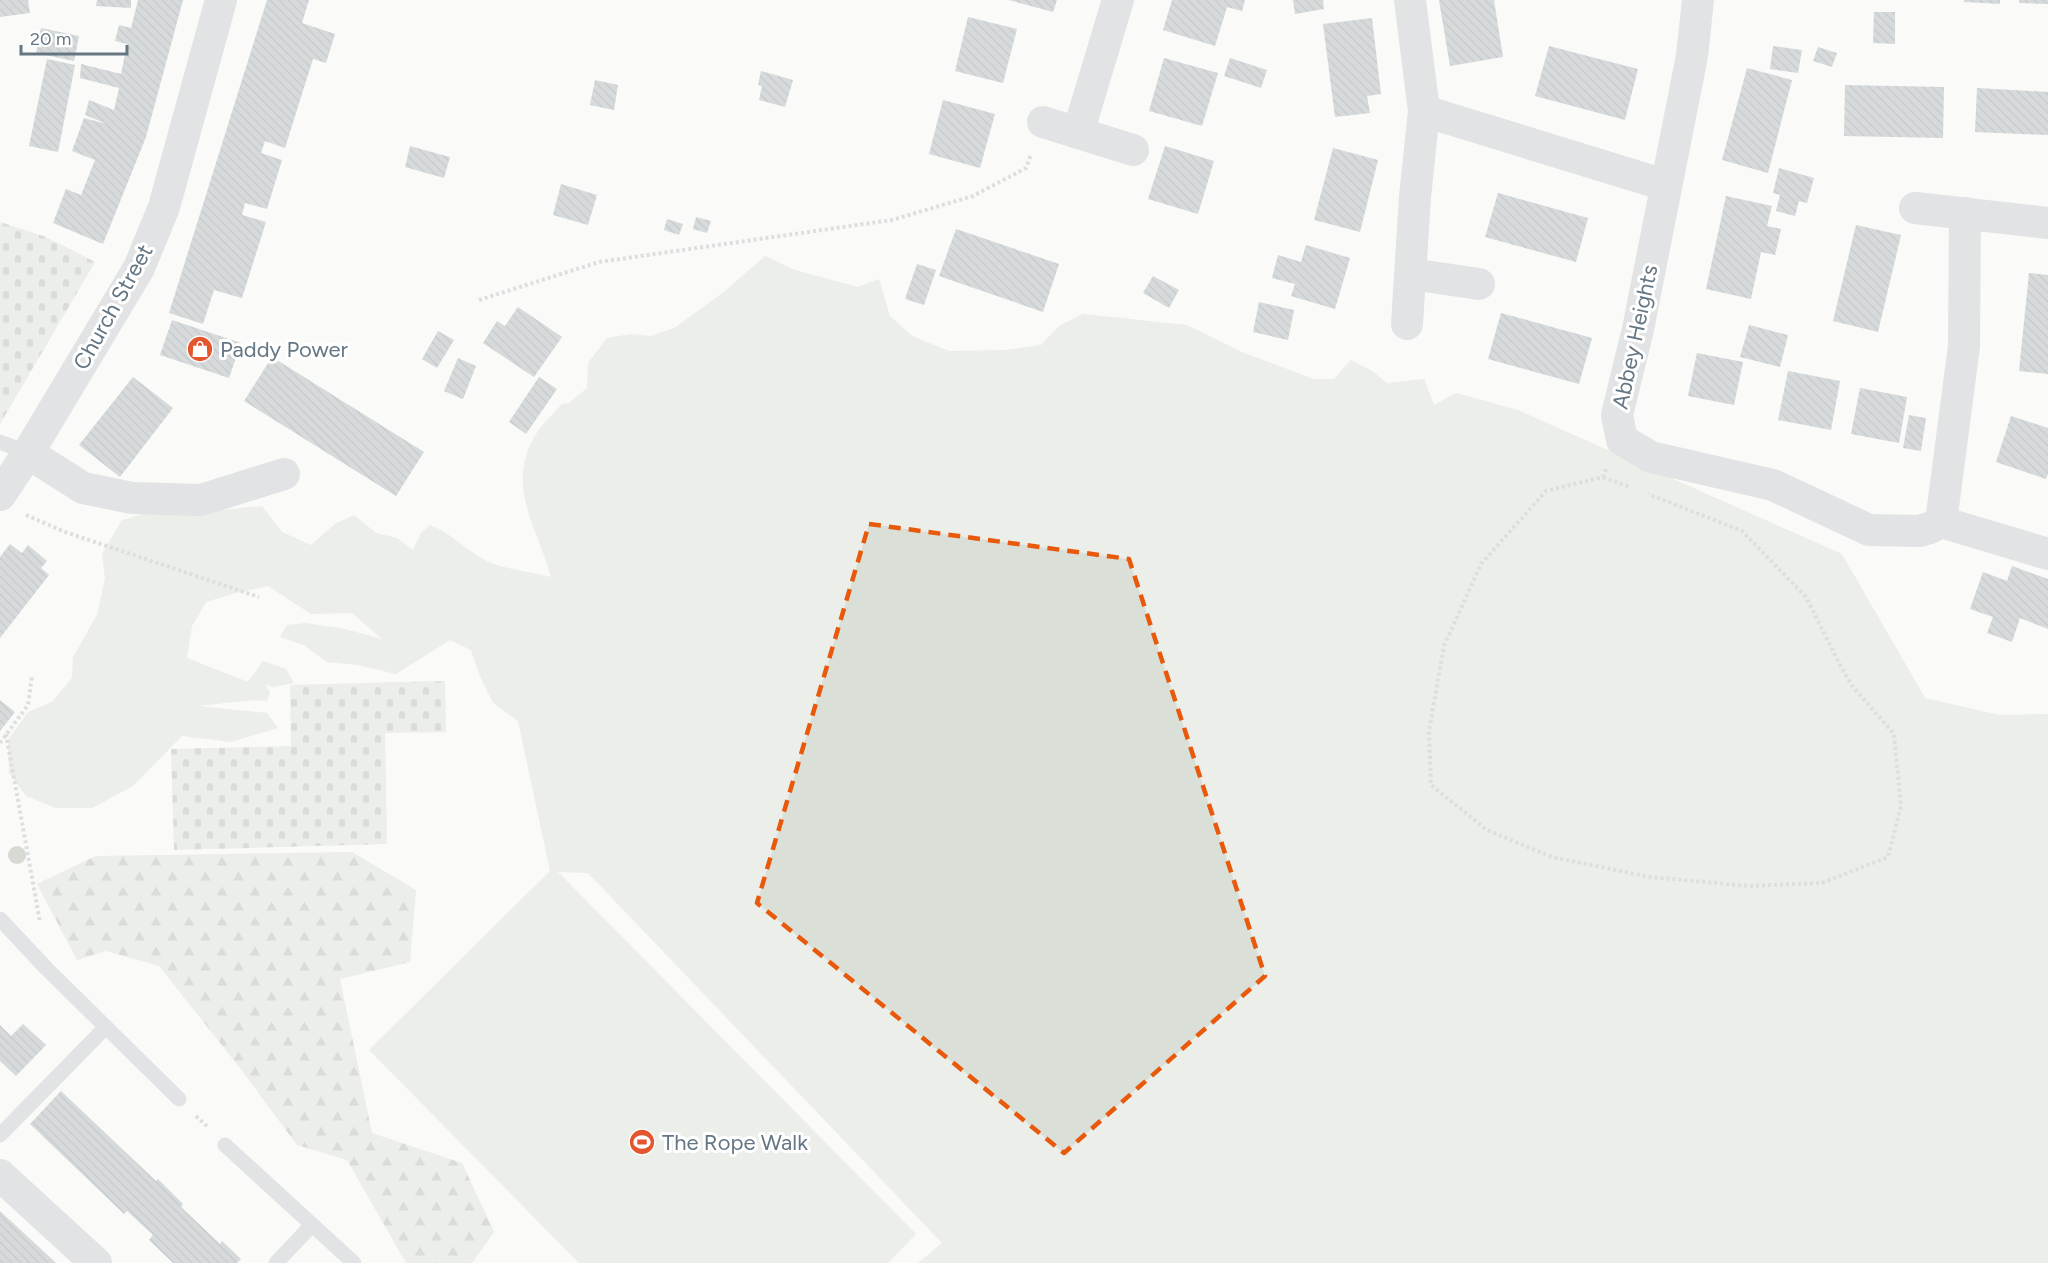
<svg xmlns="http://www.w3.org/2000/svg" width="2048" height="1263" font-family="Figtree,sans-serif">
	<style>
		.green { fill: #dadfd7 }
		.forest { fill: url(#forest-firs) }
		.cemetery { fill: url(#cemetery-stones) }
		.building { fill: url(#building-back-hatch) }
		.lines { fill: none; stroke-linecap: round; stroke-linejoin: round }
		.path { stroke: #bbbfc2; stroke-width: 4; stroke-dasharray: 3 3; stroke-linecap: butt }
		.service { stroke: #c3c8cc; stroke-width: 15 }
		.minor { stroke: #c3c8cc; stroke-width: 32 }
		.tree { fill: #aab4a7 }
		.marked { fill: none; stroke: #e8590c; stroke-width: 4.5; stroke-dasharray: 12 8; stroke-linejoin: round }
		.labels { text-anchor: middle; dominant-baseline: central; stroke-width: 6; stroke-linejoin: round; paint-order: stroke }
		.street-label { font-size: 22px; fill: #657683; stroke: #fff }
		.poi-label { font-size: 22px; fill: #657683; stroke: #fff; text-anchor: start }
	</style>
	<defs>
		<pattern id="forest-firs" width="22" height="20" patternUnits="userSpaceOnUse" patternTransform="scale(1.5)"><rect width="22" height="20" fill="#dadfd7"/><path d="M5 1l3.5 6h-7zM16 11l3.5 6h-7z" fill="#b4b9b4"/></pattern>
		<pattern id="cemetery-stones" width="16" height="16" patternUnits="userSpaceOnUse" patternTransform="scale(1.5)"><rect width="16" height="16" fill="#dadfd7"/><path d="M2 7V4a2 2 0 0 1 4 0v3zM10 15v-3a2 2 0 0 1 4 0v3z" fill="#b4b9b4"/></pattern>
		<pattern id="building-back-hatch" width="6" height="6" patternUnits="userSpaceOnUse" patternTransform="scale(1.5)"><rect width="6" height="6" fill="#aab3b9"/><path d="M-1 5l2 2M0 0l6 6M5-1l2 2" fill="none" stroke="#8e969c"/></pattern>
	</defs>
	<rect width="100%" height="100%" fill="#fafaf8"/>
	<!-- green -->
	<path class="green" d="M765,256L795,270L858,287L879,279L890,316L912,336L949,351L1005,350L1041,345L1059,326L1083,314L1187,325L1242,352L1314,379H1334L1351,360L1372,371L1387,383L1424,379L1434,405L1456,393L1518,410L1842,554L1925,698L1999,715L2048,714V1263H918L942,1243L588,873L558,872L916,1234L888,1263H579L369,1050L550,871L518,721L493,703L479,674L471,650L450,640L396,674L358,665L327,662L304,645L280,637L287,625L306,623L345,629L382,639L352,613L311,614L268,586L236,593L206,602L192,626L187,658L248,682L263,661L286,669L294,683L273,687L265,684L270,692L267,701L254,700L198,706L267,713L278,728L231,742L182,736L133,786L92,808H56L26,796L9,773L8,740L28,712L52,702L72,678L73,657L97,615L105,579L102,554L122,520L155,511L220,510L262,506L282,532L311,545L335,524L354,515L376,533L397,538L413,550L421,533L430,525C452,533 468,553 491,563C509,570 532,572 551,577C538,528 505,487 535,436C542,424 553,414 562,404L569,403L587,388L588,363L607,338L631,334L651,336L676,327L725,291Z"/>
	<!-- forest -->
	<path class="forest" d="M352,852L416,890L410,962L340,979L372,1133L462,1163L494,1232L472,1263H406L347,1160L297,1145L240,1068L159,966L106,951L77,960L37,884L96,856Z"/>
	<!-- cemetery -->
	<g class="cemetery">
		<path d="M0,222L46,237L95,262L0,424Z"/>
		<path d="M445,681L446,732L385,733L387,844L174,850L171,749L291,746L290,685Z"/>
	</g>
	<!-- building -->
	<g class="building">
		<path d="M0,0H28L30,13L0,17Z"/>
		<path d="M97,0H131V8L96,6Z"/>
		<path d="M138,0H183L146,137L103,244L53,223L66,189L81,195L95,160L72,151L84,118L107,124L85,115L89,100L114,110L119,88L80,78L81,64L121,74L127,44L115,41L119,25L131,28Z"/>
		<path d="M267,0H309L302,23L335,34L326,63L313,59L285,148L265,141L261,153L282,160L267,209L245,203L242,215L266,222L242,298L214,290L203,324L169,313Z"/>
		<path d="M1009,0H1057L1053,12Z"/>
		<path d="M1172,0H1245L1242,11L1227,7L1215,46L1163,30Z"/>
		<path d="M1293,0H1323L1324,9L1295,14Z"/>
		<path d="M1439,0H1494L1503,57L1450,66Z"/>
		<path d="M1964,0H2000V4L1964,2Z"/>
		<path d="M2019,0H2048V4L2019,3Z"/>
		<path d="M1874,12H1895V44L1873,43Z"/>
		<path d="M968,17L1017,29L1003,83L955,71Z"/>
		<path d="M1372,18L1381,94L1367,96L1370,113L1335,117L1323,24Z"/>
		<path d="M41,28L79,36L74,61L36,53Z"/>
		<path d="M1549,46L1638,69L1625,120L1535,96Z"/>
		<path d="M1773,46L1802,50L1798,73L1770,69Z"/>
		<path d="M1818,47L1837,53L1832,67L1813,61Z"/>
		<path d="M1164,58L1218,73L1202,126L1149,111Z"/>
		<path d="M1230,58L1267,70L1261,88L1224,76Z"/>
		<path d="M47,59L75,65L58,152L29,146Z"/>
		<path d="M1747,68L1792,80L1768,173L1722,160Z"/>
		<path d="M761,71L793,80L785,107L759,100L762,86L758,85Z"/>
		<path d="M595,80L618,85L614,110L590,105Z"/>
		<path d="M1845,85L1944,87L1943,138L1844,136Z"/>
		<path d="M1977,88L2048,92V135L1975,132Z"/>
		<path d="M943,100L995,114L980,168L929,154Z"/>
		<path d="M410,146L450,157L444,178L405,167Z"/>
		<path d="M1165,146L1214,161L1198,214L1148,199Z"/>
		<path d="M1333,148L1378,160L1360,232L1314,220Z"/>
		<path d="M1779,168L1814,178L1807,203L1799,201L1795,216L1776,211L1780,195L1773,193Z"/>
		<path d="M561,184L597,195L588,225L553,215Z"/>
		<path d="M1498,193L1588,218L1576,262L1485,237Z"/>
		<path d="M1726,196L1772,206L1767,226L1781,229L1775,255L1761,252L1751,299L1706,289Z"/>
		<path d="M696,217L711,221L707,233L693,229Z"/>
		<path d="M667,219L683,224L679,235L664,230Z"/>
		<path d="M1856,225L1901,235L1878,332L1833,321Z"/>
		<path d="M956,229L1059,264L1043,312L939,276Z"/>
		<path d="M1306,245L1350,258L1335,309L1291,296L1295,284L1272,278L1278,255L1301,262Z"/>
		<path d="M917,264L936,270L924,305L905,299Z"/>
		<path d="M2029,273L2048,275V374L2019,371Z"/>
		<path d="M1153,276L1179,290L1169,308L1143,293Z"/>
		<path d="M1259,302L1294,310L1288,340L1253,332Z"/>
		<path d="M518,307L562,337L534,377L483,343L497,321L505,326Z"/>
		<path d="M1501,313L1592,338L1579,384L1488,359Z"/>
		<path d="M172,320L241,343L229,378L160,355Z"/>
		<path d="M1749,325L1788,335L1780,367L1740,357Z"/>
		<path d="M438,331L454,340L437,368L422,359Z"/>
		<path d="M1697,353L1743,362L1734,405L1688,396Z"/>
		<path d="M272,357L424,452L396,496L244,401Z"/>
		<path d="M458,358L476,366L463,399L444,391Z"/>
		<path d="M1788,371L1840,381L1831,430L1778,420Z"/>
		<path d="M133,377L173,408L120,477L79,445Z"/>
		<path d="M539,377L557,389L526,434L509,422Z"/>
		<path d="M1860,388L1907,397L1899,443L1851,434Z"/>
		<path d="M1909,415L1926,418L1921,451L1903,448Z"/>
		<path d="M2011,416L2048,428V474L2046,479L1996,462Z"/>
		<path d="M10,544L22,553L28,545L47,561L41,568L49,575L0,638V557Z"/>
		<path d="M2012,566L2048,579V629L2020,618L2012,642L1987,633L1993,617L1970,609L1983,572L2007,581Z"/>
		<path d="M0,700L15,712L0,731Z"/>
		<path d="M23,1024L46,1045L16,1076L0,1061V1025L11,1036Z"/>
		<path d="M61,1091L156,1181L158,1179L183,1204L181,1207L220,1244L222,1241L241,1259L237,1263H173L149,1240L153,1235L127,1211L124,1214L30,1124Z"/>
		<path d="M0,1211L40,1248L56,1263H0Z"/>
	</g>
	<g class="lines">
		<!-- path -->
		<g class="path">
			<path d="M479,300L599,262L892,220L973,196L1026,168L1031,154"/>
			<path d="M1606,469L1603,477L1546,491L1481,564L1444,646L1429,731L1431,785L1487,830L1552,857L1650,877L1749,886L1822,883L1888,857L1901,806L1894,734L1853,687L1840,665L1806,597L1742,531L1648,494"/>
			<path d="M1603,477L1630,487"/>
			<path d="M26,515L65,532L259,597"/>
			<path d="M6,734L40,922"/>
			<path d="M0,743L28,705L32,676"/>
			<path d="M196,1116L208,1127"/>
		</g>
		<!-- service -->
		<g class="service">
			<path d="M0,442L28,453"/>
			<path d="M0,919L46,968L179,1099"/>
			<path d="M0,1135L106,1027"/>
			<path d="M225,1145L354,1263"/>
			<path d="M276,1263L312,1225"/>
		</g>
		<!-- minor -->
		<g class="minor">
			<path d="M1698,0L1692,56L1638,329L1617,415L1622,440L1651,457L1773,485L1869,530L1919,531L1930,528L1941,522L2048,554"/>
			<path d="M1424,111L1665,185"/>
			<path d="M1043,122L1133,150"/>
			<path d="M1078,133L1118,0"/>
			<path d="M1915,208L2048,223"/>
			<path d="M1411,274L1479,284"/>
			<path d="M1407,324L1415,197L1424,111L1410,0"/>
			<path d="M28,453L83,488L132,498L201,500L284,474"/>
			<path d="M0,495L28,453L139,268L164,207L221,0"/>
			<path d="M1941,522L1964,346L1965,213"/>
			<path d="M0,1175L96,1263"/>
		</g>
	</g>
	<!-- trees -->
	<circle class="tree" cx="17" cy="855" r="9"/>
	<!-- marked area -->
	<path d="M0 0H2048V1263H0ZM869,524L1129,559L1265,976L1064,1153L757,903Z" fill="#fafaf8" fill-opacity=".55" fill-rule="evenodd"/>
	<path class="marked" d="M869,524L1129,559L1265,976L1064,1153L757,903Z"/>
	<!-- icons -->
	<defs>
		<g id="shop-disc" transform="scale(1.35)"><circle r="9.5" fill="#e4572e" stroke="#fff"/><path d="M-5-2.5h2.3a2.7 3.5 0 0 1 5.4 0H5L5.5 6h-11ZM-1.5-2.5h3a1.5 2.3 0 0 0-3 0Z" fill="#fff"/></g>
		<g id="stadium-disc" transform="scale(1.35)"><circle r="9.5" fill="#e4572e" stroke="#fff"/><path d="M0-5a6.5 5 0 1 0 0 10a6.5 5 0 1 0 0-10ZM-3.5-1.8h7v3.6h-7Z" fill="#fff"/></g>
	</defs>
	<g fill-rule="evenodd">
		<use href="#shop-disc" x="200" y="349"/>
		<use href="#stadium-disc" x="642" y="1142"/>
	</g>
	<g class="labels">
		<!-- street labels -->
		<g class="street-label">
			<text transform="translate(113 307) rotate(-61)">Church Street</text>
			<text transform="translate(1635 337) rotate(-78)">Abbey Heights</text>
		</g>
		<!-- poi labels -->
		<g class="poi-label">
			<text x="220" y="349">Paddy Power</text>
			<text x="662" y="1142">The Rope Walk</text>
		</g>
	</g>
	<!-- scale -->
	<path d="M21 45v9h106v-9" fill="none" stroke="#657683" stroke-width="3"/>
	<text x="30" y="45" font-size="18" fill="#657683" stroke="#ffffff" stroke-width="4.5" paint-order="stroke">20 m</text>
</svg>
